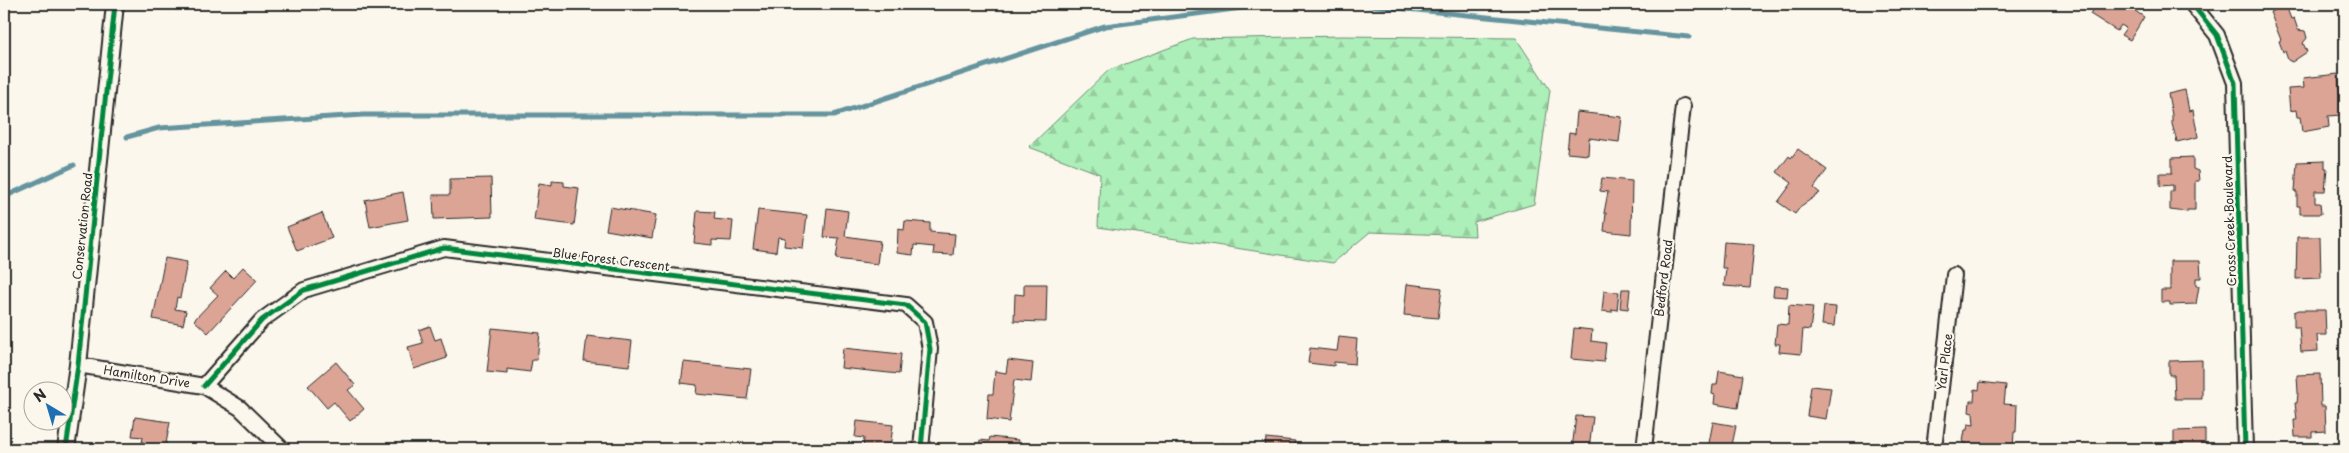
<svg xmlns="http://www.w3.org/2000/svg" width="2349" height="453" font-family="'Playpen Sans',sans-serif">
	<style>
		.forest { fill: url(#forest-firs); stroke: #6c8d72 }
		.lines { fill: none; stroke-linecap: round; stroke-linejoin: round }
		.stream { stroke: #65949e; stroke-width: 5 }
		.building { fill: #dca495; stroke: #2b2b2b }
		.minor-casing { stroke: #2b2b2b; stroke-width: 18 }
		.tertiary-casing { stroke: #2b2b2b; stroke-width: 20 }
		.minor { stroke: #fbf7ec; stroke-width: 14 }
		.tertiary { stroke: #fbf7ec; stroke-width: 16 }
		.cycleway-casing { stroke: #fbf7ec; stroke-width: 8 }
		.cycleway { stroke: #00873e; stroke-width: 5 }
		.labels { text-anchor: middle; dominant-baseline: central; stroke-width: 4.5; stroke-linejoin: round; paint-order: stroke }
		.street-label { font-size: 12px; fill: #2b2b2b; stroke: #fbf7ec }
	</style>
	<defs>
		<pattern id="forest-firs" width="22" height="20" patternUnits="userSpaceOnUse" patternTransform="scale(1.25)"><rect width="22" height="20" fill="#adefb9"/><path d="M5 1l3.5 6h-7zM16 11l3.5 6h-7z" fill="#95cd9f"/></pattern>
	</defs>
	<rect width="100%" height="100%" fill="#fbf7ec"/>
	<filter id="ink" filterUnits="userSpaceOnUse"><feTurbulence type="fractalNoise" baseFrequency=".02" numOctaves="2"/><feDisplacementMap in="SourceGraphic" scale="10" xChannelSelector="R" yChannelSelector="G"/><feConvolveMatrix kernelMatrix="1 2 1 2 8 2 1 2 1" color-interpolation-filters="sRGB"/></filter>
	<g filter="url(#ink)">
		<!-- forest -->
		<path class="forest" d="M1342,36L1516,38L1550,90L1534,204L1474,222L1475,236L1370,232L1333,263L1098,227L1100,174L1029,147L1109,70L1193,39Z"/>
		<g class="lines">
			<!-- stream -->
			<g class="stream">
				<path d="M1357,4L1689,37"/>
				<path d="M127,137L159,128L363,115H834L1105,26L1272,4"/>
				<path d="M4,197L74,165"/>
			</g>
		</g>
		<!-- building -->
		<g class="building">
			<path d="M2096,4H2125L2144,17L2130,40L2121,35L2126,28L2121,25L2117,31L2090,14Z"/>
			<path d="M2286,6L2291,19L2294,18L2298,30L2305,31L2307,38L2303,43L2307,52L2292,62L2288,60L2285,51L2283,52L2279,41L2281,40L2270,12Z"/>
			<path d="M2338,74L2341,115L2328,116L2329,127L2302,132L2300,117H2297L2296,110L2290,111L2288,89L2304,88L2303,78Z"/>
			<path d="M2185,90L2189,111L2193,110L2198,137L2177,142L2172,124V115L2168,94Z"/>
			<path d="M1577,112L1622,117L1619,142L1589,138L1588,155L1567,153L1569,133L1575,134Z"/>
			<path d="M1798,149L1827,170L1814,188L1820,193L1801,206L1795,214L1778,202L1792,183L1777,172L1789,156L1791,158Z"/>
			<path d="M2193,157V169L2198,171L2199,181H2195V210H2187V212L2170,210V191H2173V185L2160,186V173H2172V158Z"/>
			<path d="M2325,161V168H2327L2325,191H2315V203H2320L2321,214H2300V206H2297V192H2295L2297,162Z"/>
			<path d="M491,178L492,217L434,219L433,195H450V179Z"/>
			<path d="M1602,178L1632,181L1631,234L1604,231L1606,213H1604L1608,192L1600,191Z"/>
			<path d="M552,181L564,182V186L579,188L574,225L534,220L539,183L552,185Z"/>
			<path d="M403,192L408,220L370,227L365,200Z"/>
			<path d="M610,207L656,215L652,238L606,230Z"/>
			<path d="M827,208L848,211L845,236L880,241L877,264L836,259L839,238L824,237Z"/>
			<path d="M758,210L807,215L803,248L784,246L785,238L778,237L776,252L753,249Z"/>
			<path d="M697,211L715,212L714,219L733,221L731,241L712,240V245L694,243Z"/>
			<path d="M322,213L332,238L297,251L287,227Z"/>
			<path d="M905,221L930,223V232L955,234L953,255L933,254L934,247L914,245L913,255L897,253L898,229L904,230Z"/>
			<path d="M2297,237H2320L2321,278L2296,279Z"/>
			<path d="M1724,242L1754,244L1750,288L1724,286L1726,268H1722Z"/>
			<path d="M165,258L187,262L180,298L177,297L175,309L186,311L183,325L153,319Z"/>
			<path d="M2170,261H2200L2201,278H2196V286H2199L2196,304L2170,305V302H2161V290H2170Z"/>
			<path d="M243,267L257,280L208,333L194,320L218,295L210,288L226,271L233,278Z"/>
			<path d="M1024,284H1047L1046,322L1014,321L1015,294L1024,295Z"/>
			<path d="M1407,284L1442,288L1438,318L1404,315Z"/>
			<path d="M1774,286L1788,287L1787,297L1773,296Z"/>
			<path d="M1622,289H1630L1628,309L1620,308Z"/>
			<path d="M1604,291L1619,292L1617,310L1612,309V312L1602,311Z"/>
			<path d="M1789,305L1813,307L1810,330L1803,329L1801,354L1779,352L1780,344H1775L1777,324L1788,325Z"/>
			<path d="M1824,306L1836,307L1834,326L1822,325Z"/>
			<path d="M2299,310H2325L2326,335H2317L2318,351L2301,352L2299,327H2294V312Z"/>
			<path d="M430,326L435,340L441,338L447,358L414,369L408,347L423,343L419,330Z"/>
			<path d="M492,328L540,333L537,360H532L530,372L507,369V374L487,372Z"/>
			<path d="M1574,328L1592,330L1591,341L1606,343L1604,362L1571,359Z"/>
			<path d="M587,336L632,341L629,366L584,361Z"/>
			<path d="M1339,337L1357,339L1355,364L1334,362V366L1308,363L1310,348L1337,351Z"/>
			<path d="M843,348L901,354L899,374L841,368Z"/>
			<path d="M1008,360L1033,363L1031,382L1014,380L1009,422L987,419L989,394H993L995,371L1006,373Z"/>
			<path d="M2202,360V399H2175L2174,375H2169V361Z"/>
			<path d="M336,362L355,385L348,390L364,409L350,421L334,402L327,408L308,386Z"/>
			<path d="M684,362L751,369L747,399L696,394L697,385L681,383Z"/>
			<path d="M1719,371L1743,375L1738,408L1714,404L1715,395L1712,394L1713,385H1717Z"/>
			<path d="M2320,374L2321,406H2325L2326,431L2312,432V437H2295L2294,420H2297L2295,403H2297L2298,393L2297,375Z"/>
			<path d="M1980,382L2006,385L2004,404L2017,405L2016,432H2014L2013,449H1975L1965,447L1966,443L1963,442L1965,430H1967L1968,424L1974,425L1973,413L1969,412L1970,401H1974L1975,389L1979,390Z"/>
			<path d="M1811,386L1831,388L1826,419L1807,416Z"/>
			<path d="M1576,416L1593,417L1589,449H1572Z"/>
			<path d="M135,417L170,422L165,449H141L143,437L132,436Z"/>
			<path d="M857,421L893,425L890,449H863L864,438L855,437Z"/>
			<path d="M1713,422L1736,426L1732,445L1724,444L1723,449L1708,448Z"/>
			<path d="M2205,430V449H2171L2174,448V431Z"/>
			<path d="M990,437L1018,440L1017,449H979L980,440L989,441Z"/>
			<path d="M1266,438L1295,441L1294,444L1303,445L1302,449H1265Z"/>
			<path d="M1222,443L1234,445L1233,449H1221Z"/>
		</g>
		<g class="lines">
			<!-- minor casing -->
			<g class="minor-casing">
				<g id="minor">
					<path d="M2192,4L2217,35L2235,83L2245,449"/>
					<path d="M78,365L204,386L240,408L282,449"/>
					<path d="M204,386L262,320L304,290L444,248L906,305L925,322L930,349L921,449"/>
					<path d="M1644,449L1683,106"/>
					<path d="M1934,449L1954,275"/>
				</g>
			</g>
			<!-- tertiary casing -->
			<g class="tertiary-casing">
				<path id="tertiary" d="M66,449L78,365L115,4"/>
			</g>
			<!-- minor -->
			<use href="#minor" class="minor"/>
			<!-- tertiary -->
			<use href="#tertiary" class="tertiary"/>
			<!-- cycleway casing -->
			<g class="cycleway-casing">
				<g id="cycleway">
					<path d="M2192,4L2217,35L2235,83L2245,449"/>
					<path d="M204,386L262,320L304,290L444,248L906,305L925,322L930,349L921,449"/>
					<path d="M66,449L78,365L115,4"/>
				</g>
			</g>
			<!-- cycleway -->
			<use href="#cycleway" class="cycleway"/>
		</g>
	</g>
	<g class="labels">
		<!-- street labels -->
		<g class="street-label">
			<text transform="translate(2229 221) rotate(-92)">Cross Creek Boulevard</text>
			<text transform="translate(82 226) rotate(-84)">Conservation Road</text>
			<text transform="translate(611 259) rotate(7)">Blue Forest Crescent</text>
			<text transform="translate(1663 278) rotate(-83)">Bedford Road</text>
			<text transform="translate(1944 362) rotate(-83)">Yarl Place</text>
			<text transform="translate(147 376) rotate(9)">Hamilton Drive</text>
		</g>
	</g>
	<!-- margin -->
	<rect width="2349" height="453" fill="none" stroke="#fbf7ec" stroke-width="20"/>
	<rect x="10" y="10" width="2329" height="433" fill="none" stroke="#2b2b2b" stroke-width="2" filter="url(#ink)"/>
	<!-- north arrow -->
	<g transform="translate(48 406) rotate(322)"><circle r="24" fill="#fbf7ec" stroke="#a8a59f"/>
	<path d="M0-4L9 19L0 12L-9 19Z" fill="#1f6fb2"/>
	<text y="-8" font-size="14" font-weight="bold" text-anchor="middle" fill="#2b2b2b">N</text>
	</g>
</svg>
